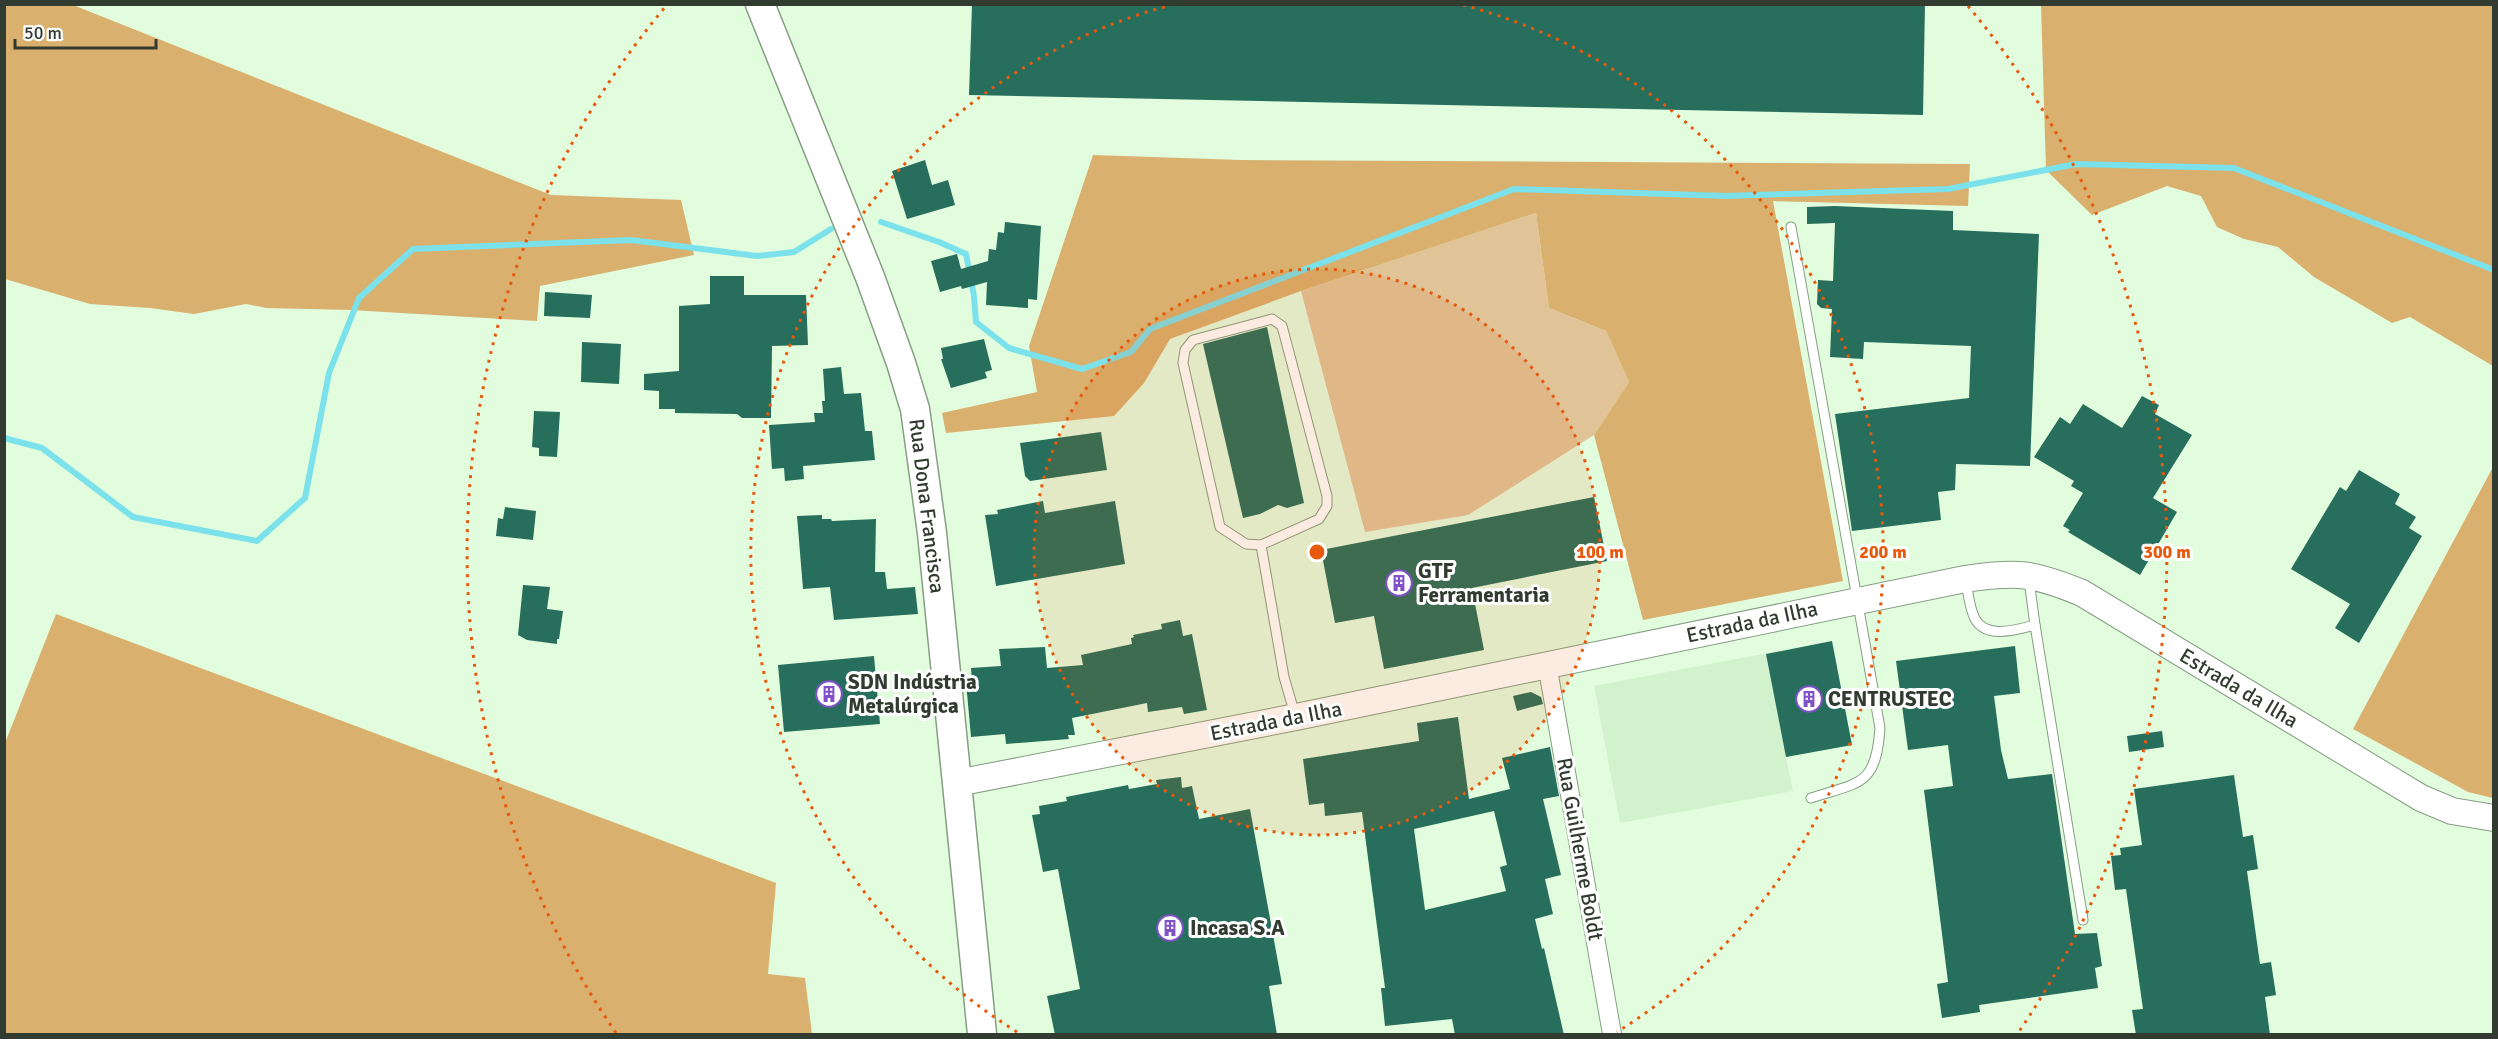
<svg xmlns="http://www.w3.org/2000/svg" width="2498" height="1039" font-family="Signika,sans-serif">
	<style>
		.built { fill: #d2f1cd }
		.green { fill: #e0c498 }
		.forest { fill: #d9b06e }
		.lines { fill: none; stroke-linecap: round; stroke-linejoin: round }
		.stream { stroke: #7be1eb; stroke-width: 6 }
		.building { fill: #276f5c; fill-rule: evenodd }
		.lane-casing { stroke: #869e83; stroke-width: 11 }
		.street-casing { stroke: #869e83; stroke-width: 20 }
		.secondary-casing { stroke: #869e83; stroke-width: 28 }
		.primary-casing { stroke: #869e83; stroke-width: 31 }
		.lane { stroke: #fff; stroke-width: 9 }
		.street { stroke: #fff; stroke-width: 18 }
		.secondary { stroke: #fff; stroke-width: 26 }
		.primary { stroke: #fff; stroke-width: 28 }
		.ring { fill: none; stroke: #e8590c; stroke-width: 3; stroke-dasharray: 3 6 }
		.labels { text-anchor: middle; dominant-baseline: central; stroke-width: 6; stroke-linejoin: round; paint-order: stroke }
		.street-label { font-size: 21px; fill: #313b2f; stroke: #fff }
		.poi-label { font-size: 21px; font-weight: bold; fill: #313b2f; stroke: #fff; text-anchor: start }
		.centre { fill: #e8590c; stroke: #fff; stroke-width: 3 }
		.ring-label { font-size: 18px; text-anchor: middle; font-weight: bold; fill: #e8590c; stroke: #fff; stroke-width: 6; stroke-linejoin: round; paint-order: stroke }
	</style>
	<rect width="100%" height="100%" fill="#e2fdde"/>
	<!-- built -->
	<path class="built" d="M1832,641L1852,745L1786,757L1793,791L1620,823L1594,686Z"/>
	<!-- green -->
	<path class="green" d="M1536,213L1549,308L1606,331L1629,382L1594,435L1468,515L1365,532L1301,291Z"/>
	<!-- forest -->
	<g class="forest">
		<path d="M4,5H73L551,195L681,200L694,255L540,286L537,321L351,310L266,308L246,304L194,314L150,308L90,304L5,279Z"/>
		<path d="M2041,5H2493V366L2410,317L2392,323L2314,277L2278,247L2244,239L2217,227L2201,196L2167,186L2092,215L2046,170Z"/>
		<path d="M1093,155L1241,160L1970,164L1968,206L1773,201L1843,581L1643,620L1594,435L1629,382L1606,331L1549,308L1536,213L1301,291L1170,339L1144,383L1114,416L946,433L942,413L1037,392L1029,346Z"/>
		<path d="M2493,467V798L2468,792L2353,729Z"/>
		<path d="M56,614L776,883L768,974L805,978L812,1034H5V743Z"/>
	</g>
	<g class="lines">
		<!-- stream -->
		<g class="stream">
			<path d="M881,222L939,242L966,254L974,296L976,322L1009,348L1082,369L1131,352L1150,329L1514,189L1726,196L1948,189L2076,164L2234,168L2494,270"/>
			<path d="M4,438L42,448L133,517L257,541L305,498L329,373L359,298L413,249L631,240L757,256L794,252L831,229"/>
		</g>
	</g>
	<!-- building -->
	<g class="building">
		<path d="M972,4H1925L1923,115L969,95Z"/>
		<path d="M925,160L932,185L948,180L955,205L907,219L892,171Z"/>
		<path d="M1835,206L1953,211V230L2039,234L2030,466L1956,464L1955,490L1938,492L1941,520L1852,531L1835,414L1969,398L1971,346L1864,342L1863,359L1830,357L1832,309L1821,308L1817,304L1818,280L1833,281L1835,223L1807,224V207Z"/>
		<path d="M1005,222L1041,226L1037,300L1028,299V308L986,305L987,282L962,289L961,286L940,292L931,261L957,254L961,269L988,261L989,249L996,250L998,232L1004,233Z"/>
		<path d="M710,276H744V295H806L808,345L772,346L771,418H742L737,414L675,413V409H659V391L644,390V374L679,371V306L710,304Z"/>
		<path d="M545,292L592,295L590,318L544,316Z"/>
		<path d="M1267,327L1304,503L1287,508L1278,505L1260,514L1243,518L1203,344Z"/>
		<path d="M984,339L992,370L985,372L987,378L951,388L941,359H943L941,348Z"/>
		<path d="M582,342L621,344L619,384L581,382Z"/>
		<path d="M841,367L844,394L861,393L865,431H872L875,460L803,466L804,479L785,481L784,468L772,469L769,425L815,422L814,413H823L822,401H825L823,369Z"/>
		<path d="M2142,396L2159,405L2155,414L2192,435L2153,498L2177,512L2140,575L2068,532L2070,530L2063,526L2083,493L2071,486L2074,481L2034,457L2060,417L2070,424L2083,404L2122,428Z"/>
		<path d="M534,411L560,412L557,457L539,456V448L532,447Z"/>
		<path d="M1101,432L1107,470L1030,481L1025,476L1020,443Z"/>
		<path d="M2359,470L2400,494L2395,504L2416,517L2409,528L2422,536L2359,643L2335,628L2350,604L2291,569L2340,487L2346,491Z"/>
		<path d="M1594,497L1607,561L1472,588L1484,650L1384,669L1374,616L1335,623L1321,550Z"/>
		<path d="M1043,501L1045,513L1115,501L1125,564L996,586L985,515L998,514L997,510Z"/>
		<path d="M505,507L536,511L533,540L496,536L498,518L503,519Z"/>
		<path d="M822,515V519H831L832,521L876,519L875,572H885L887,589L915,587L918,614L834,620L830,587L803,589L797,516Z"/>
		<path d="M523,585L550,587L547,609L563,611L559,639H557V644L527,640L518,635Z"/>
		<path d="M1180,620L1183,636L1192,634L1207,710L1184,714L1182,707L1148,712L1147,703L1072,718L1075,735H1068L1069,739L1006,744L1005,734L971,737L966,682H972L971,668L1001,666L999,649L1045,647L1047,668L1083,665L1081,655L1132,644L1131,638L1134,637L1133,635L1162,629L1161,624Z"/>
		<path d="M1832,641L1852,745L1786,757L1766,654Z"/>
		<path d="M2015,646L2020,693L1994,696L2001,750L2008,779L2052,774L2075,934L2097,933L2102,966L2095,968L2098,988L1979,1005L1980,1012L1942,1018L1937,984L1948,982L1924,790L1953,786L1948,745L1908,750L1896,661Z"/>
		<path d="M874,656L880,724L784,732L778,665Z"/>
		<path d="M1531,692L1541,697L1543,704L1517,711L1513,696Z"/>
		<path d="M1458,717L1469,799L1510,789L1502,758L1550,747L1559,796L1543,799L1561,875L1545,879L1553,914L1535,919L1542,949L1544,948L1564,1035H1455L1452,1019L1385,1026L1381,988H1385L1362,812L1325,816L1324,803L1309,805L1303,759L1419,741L1417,723ZM1494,811L1507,865L1500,867L1506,891L1425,910L1414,829Z"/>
		<path d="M2162,731L2164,747L2129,752L2127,736Z"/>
		<path d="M2234,775L2243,837L2253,835L2258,869L2247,871L2260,964L2271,962L2276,995L2265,997L2270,1035H2136L2132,1010L2143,1009L2126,889L2115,890L2111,856L2121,855L2120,848L2142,845L2134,789Z"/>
		<path d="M1181,777L1182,788L1192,786L1199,819L1250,809L1282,984L1269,986L1277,1035H1055L1047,996L1080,989L1058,869L1043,872L1032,815L1040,814L1039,806L1067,801L1066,797L1128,785L1129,789L1157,784L1156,780Z"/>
	</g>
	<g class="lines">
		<!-- lane casing -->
		<g class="lane-casing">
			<g id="lane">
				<path d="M1791,227L1880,728C1876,786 1860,782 1811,798"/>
				<path d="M1272,319L1282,326L1327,496V506L1319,519L1261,545L1246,544L1220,527L1183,363L1185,350L1193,340Z"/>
				<path d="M1261,545L1284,677L1295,715"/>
				<path d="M2029,580L2035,625"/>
				<path d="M1966,582C1968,592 1969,604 1973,614C1982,641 2016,630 2035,625L2083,920"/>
			</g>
		</g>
		<!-- street casing -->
		<g class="street-casing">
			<path id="street" d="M1547,664L1612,1034"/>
		</g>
		<!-- secondary casing -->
		<g class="secondary-casing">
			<path id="secondary" d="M957,783L1296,717L1965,579C2017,571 2034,573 2082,593L2421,798L2452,811L2494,818"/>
		</g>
		<!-- primary casing -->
		<g class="primary-casing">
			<path id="primary" d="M760,4L870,277L901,363L915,409L932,533L982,1034"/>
		</g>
		<!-- lane -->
		<use href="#lane" class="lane"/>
		<!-- street -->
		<use href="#street" class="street"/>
		<!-- secondary -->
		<use href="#secondary" class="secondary"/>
		<!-- primary -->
		<use href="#primary" class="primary"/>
	</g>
	<!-- distance rings -->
	<circle cx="1317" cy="552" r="283" fill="#e8590c" fill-opacity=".12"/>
	<g class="ring">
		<circle cx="1317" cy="552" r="283"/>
		<path d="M1017 1032A566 566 0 0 1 1171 5M1463 5A566 566 0 0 1 1617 1032"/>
		<path d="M616 1033A850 850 0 0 1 666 6M1968 6A850 850 0 0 1 2018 1033"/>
	</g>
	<!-- icons -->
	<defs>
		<g id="building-ring" transform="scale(1.35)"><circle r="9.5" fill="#fff" stroke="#8051c9" stroke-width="1.5"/><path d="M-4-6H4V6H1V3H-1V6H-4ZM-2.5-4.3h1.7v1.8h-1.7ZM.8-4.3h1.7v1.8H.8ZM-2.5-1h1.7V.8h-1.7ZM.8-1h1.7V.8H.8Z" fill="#8051c9"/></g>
	</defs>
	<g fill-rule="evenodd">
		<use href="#building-ring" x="1399" y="583"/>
		<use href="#building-ring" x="829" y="694"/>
		<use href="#building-ring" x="1809" y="699"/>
		<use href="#building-ring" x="1170" y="928"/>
	</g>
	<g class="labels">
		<!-- street labels -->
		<g class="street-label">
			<text transform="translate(927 506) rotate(83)">Rua Dona Francisca</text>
			<text transform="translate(1752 622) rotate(-12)">Estrada da Ilha</text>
			<text transform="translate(2239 688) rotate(31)">Estrada da Ilha</text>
			<text transform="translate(1276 721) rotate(-11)">Estrada da Ilha</text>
			<text transform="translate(1580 849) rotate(80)">Rua Guilherme Boldt</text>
		</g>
		<!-- poi labels -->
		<g class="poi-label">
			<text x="1418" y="571">GTF<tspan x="1418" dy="24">Ferramentaria</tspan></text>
			<text x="848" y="682">SDN Indústria<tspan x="848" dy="24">Metalúrgica</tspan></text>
			<text x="1828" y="699">CENTRUSTEC</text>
			<text x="1190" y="928">Incasa S.A</text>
		</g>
	</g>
	<circle cx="1317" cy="552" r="9" class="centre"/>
	<g class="ring-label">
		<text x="1600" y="558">100 m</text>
		<text x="1883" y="558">200 m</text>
		<text x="2167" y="558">300 m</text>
	</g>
	<!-- border -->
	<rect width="2498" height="1039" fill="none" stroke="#313b2f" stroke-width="12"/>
	<!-- scale -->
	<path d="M15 39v9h141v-9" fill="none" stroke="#313b2f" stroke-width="3"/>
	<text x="24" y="39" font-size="18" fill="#313b2f" stroke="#ffffff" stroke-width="4.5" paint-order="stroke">50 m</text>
</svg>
